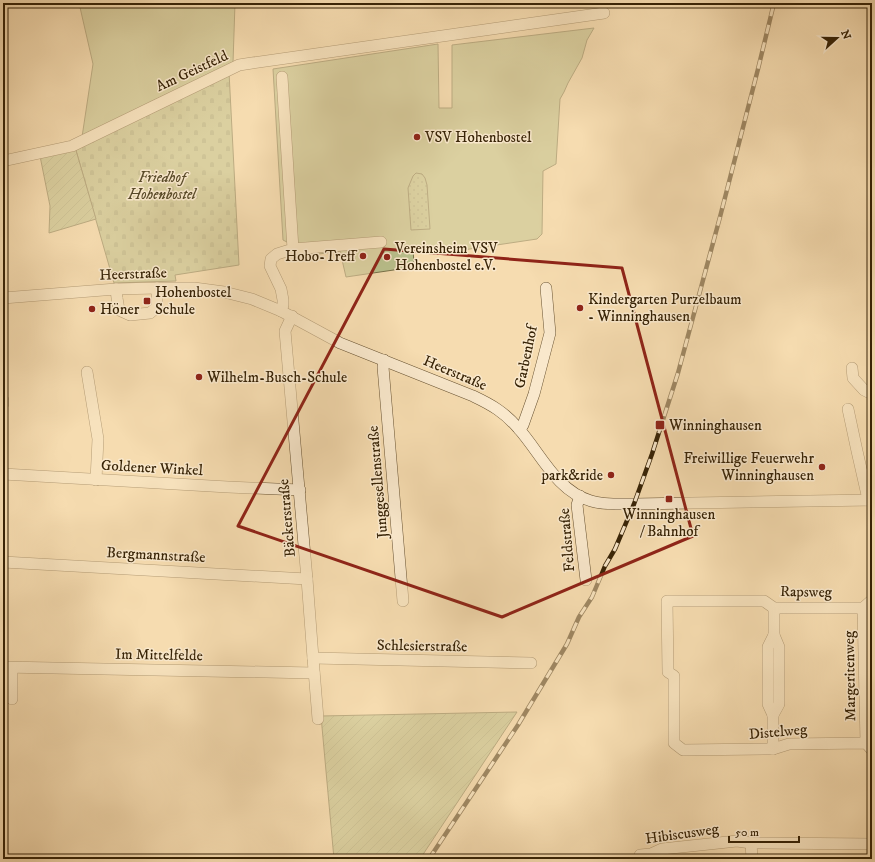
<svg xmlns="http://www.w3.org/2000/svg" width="875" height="862" font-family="'IM FELL DW Pica',serif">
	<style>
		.grass { fill: #bac18d; stroke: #78724a }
		.cemetery { fill: url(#cemetery-stones); stroke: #78724a }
		.park { fill: url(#park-dots); stroke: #78724a }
		.garden { fill: url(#garden-furrows); stroke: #78724a }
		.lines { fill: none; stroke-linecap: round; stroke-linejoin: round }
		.minor-casing { stroke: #675130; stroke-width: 12 }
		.minor { stroke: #f9e8cc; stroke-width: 11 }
		.rail-casing { stroke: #372306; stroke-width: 4.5 }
		.rail { stroke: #f9e8cc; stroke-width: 3; stroke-dasharray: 9; stroke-linecap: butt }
		.marked { fill: none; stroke: #8f2418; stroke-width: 3; stroke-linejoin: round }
		.poi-dot { fill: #8f2418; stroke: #f9e8cc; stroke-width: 1.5 }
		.labels { text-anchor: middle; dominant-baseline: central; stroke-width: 3; stroke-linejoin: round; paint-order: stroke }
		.street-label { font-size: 15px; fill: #372306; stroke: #f9e8cc }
		.poi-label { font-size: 15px; fill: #372306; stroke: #f9e8cc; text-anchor: start }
		.park-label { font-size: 15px; font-style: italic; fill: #584a28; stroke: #f9e8cc }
	</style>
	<defs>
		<pattern id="cemetery-stones" width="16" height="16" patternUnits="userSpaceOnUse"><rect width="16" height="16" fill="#bac18d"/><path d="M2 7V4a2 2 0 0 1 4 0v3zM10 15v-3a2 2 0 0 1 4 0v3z" fill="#a0a678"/></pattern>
		<pattern id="park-dots" width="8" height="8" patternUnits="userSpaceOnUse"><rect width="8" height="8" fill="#bac18d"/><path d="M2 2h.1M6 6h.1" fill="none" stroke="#a0a678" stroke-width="1.8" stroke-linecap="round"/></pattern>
		<pattern id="garden-furrows" width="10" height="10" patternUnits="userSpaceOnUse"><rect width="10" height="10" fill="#bac18d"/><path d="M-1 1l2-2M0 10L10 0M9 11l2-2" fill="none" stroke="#a0a678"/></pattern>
	</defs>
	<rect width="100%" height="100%" fill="#f6dcb0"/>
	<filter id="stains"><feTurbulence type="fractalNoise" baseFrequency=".005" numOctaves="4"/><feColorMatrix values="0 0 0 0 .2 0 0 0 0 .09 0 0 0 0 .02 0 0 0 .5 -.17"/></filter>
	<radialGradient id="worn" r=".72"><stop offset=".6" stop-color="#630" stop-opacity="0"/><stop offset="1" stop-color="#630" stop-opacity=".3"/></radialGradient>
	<!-- grass -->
	<g class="grass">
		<path d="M79,3H235L233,63L82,137L93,64Z"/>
		<path d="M594,28L587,40L582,58L568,83L564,92L560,99L556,164L543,171L542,234L537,239L443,253L413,246L414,267L346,277L340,251L312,255L283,240L273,69L438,44L439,108H452V45Z"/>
	</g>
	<!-- cemetery -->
	<path class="cemetery" d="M229,72L239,265L175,275L176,281L114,283L75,147Z"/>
	<!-- park -->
	<path class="park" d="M416,173L422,174L425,178L427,185L430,229L411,230L408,188L413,176Z"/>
	<!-- garden -->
	<g class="garden">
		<path d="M75,147L96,219L49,233L50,206L40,156Z"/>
		<path d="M517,712L420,859H334L321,716Z"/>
	</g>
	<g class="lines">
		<!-- minor casing -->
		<g class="minor-casing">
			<g id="minor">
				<path d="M3,161L72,146L239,65L252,63L604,13"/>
				<path d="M293,249L381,242"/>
				<path d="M116,289L117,298L119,310L130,315L150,313L157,307V288"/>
				<path d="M3,298L116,289L157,288H194L224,292L252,299L281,311L340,343L473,396C492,405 504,412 518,428C540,452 556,491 591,501C604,505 620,504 634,504L872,500"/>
				<path d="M281,311L283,305V300L281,289L270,266L271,259L277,254L293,249L282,77"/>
				<path d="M292,316L285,331L307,579L313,658L318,719"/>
				<path d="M384,360L383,367L403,601"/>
				<path d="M852,368L853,378L864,390L872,394"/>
				<path d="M87,372L98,439L96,480"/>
				<path d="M3,404V400"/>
				<path d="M848,409L857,451L867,495V500"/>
				<path d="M519,429L523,425L534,394L550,333L546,288"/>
				<path d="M3,474L228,487L300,490"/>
				<path d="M580,496L577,505L586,580"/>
				<path d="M3,562L307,579"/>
				<path d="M872,601H871L863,608H774L764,601H667L668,672L674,676V743L683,750L773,749L789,744L866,743L872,750"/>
				<path d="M863,608L866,743"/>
				<path d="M313,658L531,663"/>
				<path d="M3,667L314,673"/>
				<path d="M12,699V668"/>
				<path d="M773,715L768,704V647L774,635"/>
				<path d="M773,749V715L779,704V647L774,635V608"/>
				<path d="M751,843L752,859"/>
				<path d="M640,855L651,854L662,849L737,841L751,843L872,844"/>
			</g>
		</g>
		<!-- minor -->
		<use href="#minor" class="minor"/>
		<!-- rail casing -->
		<g class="rail-casing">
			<path id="rail" d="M429,859L518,725L567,644L579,617L592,597L605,566L615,549L634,504L652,454L678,373L720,217L758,69L774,3"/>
		</g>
		<!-- rail -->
		<use href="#rail" class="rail"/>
	</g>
	<!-- marked area -->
	<path d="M0 0H875V862H0ZM384,249L622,268L693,536L502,617L238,526Z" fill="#f6dcb0" fill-opacity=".55" fill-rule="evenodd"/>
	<path class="marked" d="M384,249L622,268L693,536L502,617L238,526Z"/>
	<!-- markers -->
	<g class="poi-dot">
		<circle cx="417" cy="137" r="4"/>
		<circle cx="363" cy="256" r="4"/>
		<circle cx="387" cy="257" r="4"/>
		<rect x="143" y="297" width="8" height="8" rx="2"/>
		<circle cx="580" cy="308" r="4"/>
		<circle cx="92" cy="309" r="4"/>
		<circle cx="199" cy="377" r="4"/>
		<rect x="655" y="420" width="10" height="10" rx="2"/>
		<circle cx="822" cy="467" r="4"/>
		<circle cx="611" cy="475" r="4"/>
		<rect x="665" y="495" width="8" height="8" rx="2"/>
	</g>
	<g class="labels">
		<!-- street labels -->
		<g class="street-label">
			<text transform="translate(192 71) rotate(-25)">Am Geistfeld</text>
			<text transform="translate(133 274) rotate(-2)">Heerstraße</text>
			<text transform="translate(526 357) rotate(-78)">Garbenhof</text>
			<text transform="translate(455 373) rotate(23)">Heerstraße</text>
			<text transform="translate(152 468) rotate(3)">Goldener Winkel</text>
			<text transform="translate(378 482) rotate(-95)">Junggesellenstraße</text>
			<text transform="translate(287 518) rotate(-95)">Bäckerstraße</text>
			<text transform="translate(567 540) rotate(-95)">Feldstraße</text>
			<text transform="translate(156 555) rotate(3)">Bergmannstraße</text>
			<text transform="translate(806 592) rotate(1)">Rapsweg</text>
			<text transform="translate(422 646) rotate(1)">Schlesierstraße</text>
			<text transform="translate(159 655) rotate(1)">Im Mittelfelde</text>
			<text transform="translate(850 676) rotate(-91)">Margeritenweg</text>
			<text transform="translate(778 732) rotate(-5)">Distelweg</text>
			<text transform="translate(682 834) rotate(-8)">Hibiscusweg</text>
		</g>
		<!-- poi labels -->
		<g class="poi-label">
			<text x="425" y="137">VSV Hohenbostel</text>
			<text x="395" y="248">Vereinsheim VSV<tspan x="395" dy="17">Hohenbostel e.V.</tspan></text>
			<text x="355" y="256" text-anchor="end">Hobo-Treff</text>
			<text x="155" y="292">Hohenbostel<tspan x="155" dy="17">Schule</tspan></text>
			<text x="588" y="299">Kindergarten Purzelbaum<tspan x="588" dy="17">- Winninghausen</tspan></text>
			<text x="100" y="309">Höner</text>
			<text x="207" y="377">Wilhelm-Busch-Schule</text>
			<text x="669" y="425">Winninghausen</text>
			<text x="814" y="458" text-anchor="end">Freiwillige Feuerwehr<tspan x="814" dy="17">Winninghausen</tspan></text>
			<text x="603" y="475" text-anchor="end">park&amp;ride</text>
			<text x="669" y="514" text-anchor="middle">Winninghausen<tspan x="669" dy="17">/ Bahnhof</tspan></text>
		</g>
		<!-- park labels -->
		<g class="park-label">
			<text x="162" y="177">Friedhof<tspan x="162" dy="17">Hohenbostel</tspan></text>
		</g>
	</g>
	<!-- margin -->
	<rect width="875" height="862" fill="none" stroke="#f6dcb0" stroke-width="16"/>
	<rect x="4" y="4" width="867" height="854" fill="none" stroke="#372306" stroke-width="2"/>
	<rect x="8" y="8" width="859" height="846" fill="none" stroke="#372306"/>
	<!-- north arrow -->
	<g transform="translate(837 38) rotate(69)" stroke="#f9e8cc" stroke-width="3" paint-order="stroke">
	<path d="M0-3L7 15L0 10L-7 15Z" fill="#372306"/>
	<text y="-6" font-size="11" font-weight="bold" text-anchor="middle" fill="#372306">N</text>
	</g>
	<!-- scale -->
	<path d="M729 836v6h70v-6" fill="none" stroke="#372306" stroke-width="2"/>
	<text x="735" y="836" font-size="12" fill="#372306" stroke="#f9e8cc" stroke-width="3" paint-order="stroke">50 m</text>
	<rect width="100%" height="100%" filter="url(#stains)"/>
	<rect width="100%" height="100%" fill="url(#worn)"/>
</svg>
